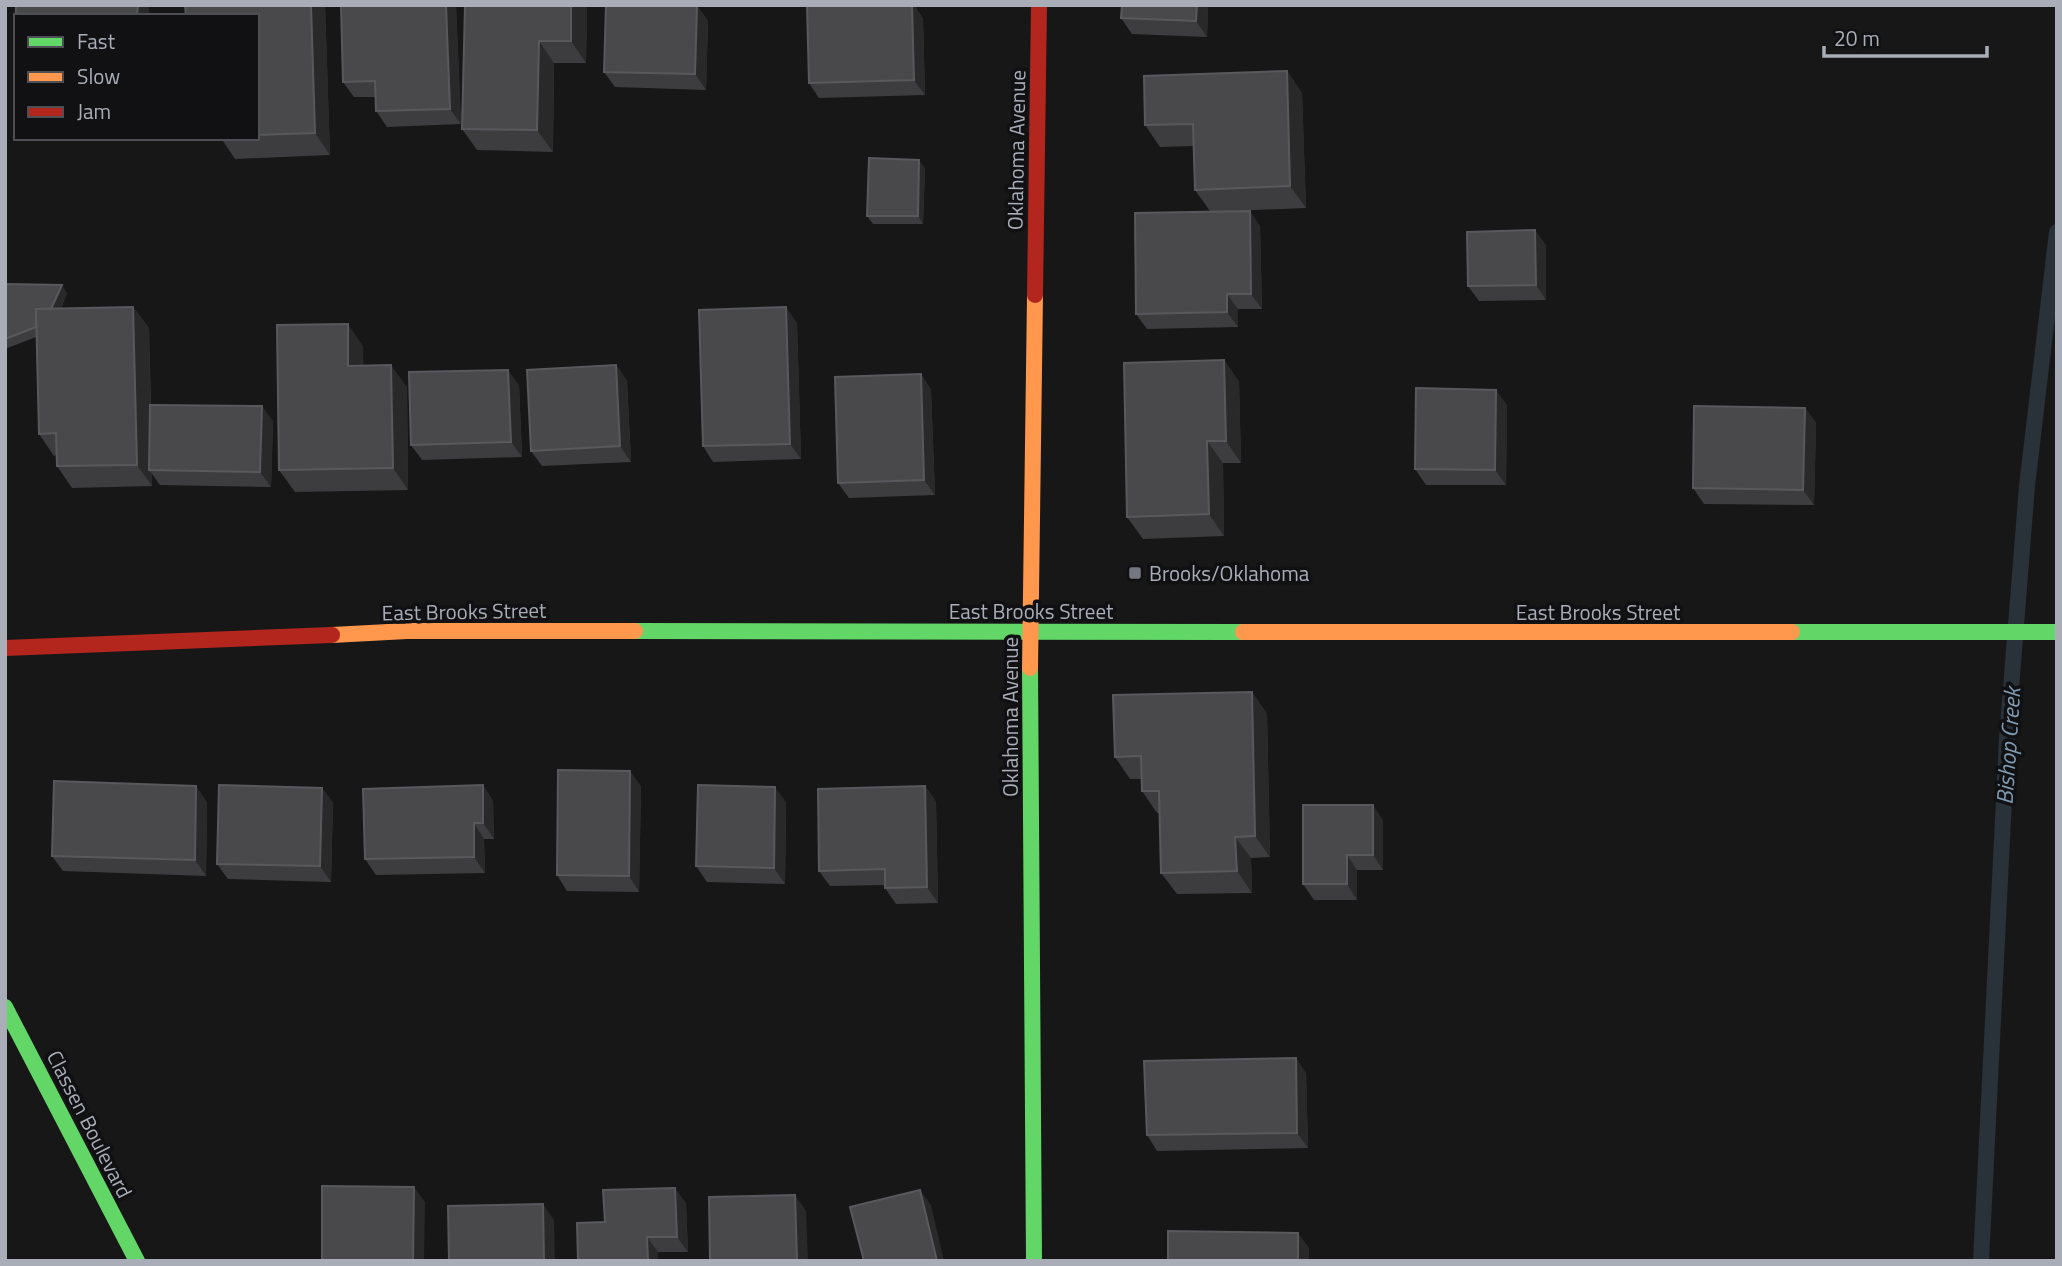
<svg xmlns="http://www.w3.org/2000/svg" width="2062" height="1266" font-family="'Titillium Web',sans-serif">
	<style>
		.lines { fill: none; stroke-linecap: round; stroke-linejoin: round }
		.stream { stroke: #2a3239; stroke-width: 16 }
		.fast { stroke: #63d668; stroke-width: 16 }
		.slow { stroke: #ff974d; stroke-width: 16 }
		.jam { stroke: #b3261e; stroke-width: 16 }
		.wall { fill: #3d3d3f }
		.shaded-wall { fill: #29292a }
		.building { fill: #49494c; stroke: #58595d; stroke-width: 2 }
		.poi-dot { fill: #757880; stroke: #111113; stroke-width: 2.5 }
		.labels { text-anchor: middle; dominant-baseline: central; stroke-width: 7; stroke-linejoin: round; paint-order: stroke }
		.street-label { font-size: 21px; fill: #a8adb8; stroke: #111113 }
		.poi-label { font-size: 21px; fill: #a8adb8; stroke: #111113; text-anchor: start }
		.water-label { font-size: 23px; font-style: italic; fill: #7f9bb3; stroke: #111113 }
	</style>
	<rect width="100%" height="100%" fill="#171717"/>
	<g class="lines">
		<!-- stream -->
		<path class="stream" d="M1981,1261L2007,739L2027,486L2057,232"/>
		<!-- fast -->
		<g class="fast">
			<path d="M635,631L1243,632"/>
			<path d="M1792,632H2057"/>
			<path d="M1030,668L1034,1261"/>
			<path d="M5,1007L137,1261"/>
		</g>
		<!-- slow -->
		<g class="slow">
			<path d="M1243,632H1792"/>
			<path d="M332,635L407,631H635"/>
			<path d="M1030,668L1035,295"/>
		</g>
		<!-- jam -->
		<g class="jam">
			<path d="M1035,295L1039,5"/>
			<path d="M5,648L332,635"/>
		</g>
	</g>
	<!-- wall -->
	<g class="wall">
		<path d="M185,5H325L330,155L235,159L221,138H257V16Z"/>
		<path d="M456,5L461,124L387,127L376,111L375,97H354L343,82Z"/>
		<path d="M465,5H587L586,63H554L553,152L477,150L462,129Z"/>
		<path d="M807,5H914L923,19L925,95L819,98L809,83Z"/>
		<path d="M1208,5L1207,37L1132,34L1121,18Z"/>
		<path d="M697,6L708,21L706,90L615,87L604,72Z"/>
		<path d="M1287,71L1302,93L1306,208L1230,211L1260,226L1262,309H1238V327L1147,329L1136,314L1210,211L1195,190L1194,146L1160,147L1145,125Z"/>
		<path d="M925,168L923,224H873L867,216Z"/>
		<path d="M1546,245V300L1479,301L1468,286Z"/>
		<path d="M5,284L67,293L61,309L133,307L149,328L151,405L273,421L271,487L160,485L152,474V486L72,488L57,466V455L54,456L39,434L36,337L5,349Z"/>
		<path d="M797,323L801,459L713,462L703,446Z"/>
		<path d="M363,346V366L407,387L408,490L295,492L279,470Z"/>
		<path d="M1224,360L1239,382L1241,463H1223L1224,536L1143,539L1127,517Z"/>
		<path d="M616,365L627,381L631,462L542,466L531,451Z"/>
		<path d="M921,374L931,390L935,495L849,498L838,483Z"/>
		<path d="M519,385L522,457L422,460L411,445Z"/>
		<path d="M1507,405L1506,485H1426L1415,469Z"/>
		<path d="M1805,408L1816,423L1814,505L1704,504L1693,488Z"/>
		<path d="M1252,692L1267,714L1270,857L1251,858L1252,893L1177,894L1161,873L1160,813H1157L1142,791V779H1130L1115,757Z"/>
		<path d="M483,785L493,801L494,839H484L485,873L376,875L365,859Z"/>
		<path d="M641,786L639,892L567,891L557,875Z"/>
		<path d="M925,786L936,802L938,903L896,904L885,888V885L830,886L819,871Z"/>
		<path d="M322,788L333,803L331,882L228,879L217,864Z"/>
		<path d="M207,802L206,876L63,871L52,856Z"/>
		<path d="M786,802L785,884L707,882L696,866Z"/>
		<path d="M1383,820V870H1357V900H1314L1303,884Z"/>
		<path d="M1306,1073L1308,1148L1157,1151L1147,1135Z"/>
		<path d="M686,1203L688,1252H658L605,1222Z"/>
	</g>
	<!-- shaded-wall -->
	<g class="shaded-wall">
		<path d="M138,5H147L149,8V16H137Z"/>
		<path d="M311,5H325L330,155L315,133Z"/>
		<path d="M446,5H456L461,124L450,109Z"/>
		<path d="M571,5H587L586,63L571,41Z"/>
		<path d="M912,5H914L923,19L925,95L914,80Z"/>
		<path d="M1197,5H1208L1207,37L1196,21Z"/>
		<path d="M697,6L708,21L706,90L695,74Z"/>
		<path d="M539,41L554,63L553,152L537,130Z"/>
		<path d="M1287,71L1302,93L1306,208L1290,186Z"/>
		<path d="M919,160L925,168L923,224L918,216Z"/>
		<path d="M1250,211L1260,226L1262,309L1251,294Z"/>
		<path d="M1535,230L1546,245V300L1536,285Z"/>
		<path d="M62,285L67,293L51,331L45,323Z"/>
		<path d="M1227,294L1238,309V327L1227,312Z"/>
		<path d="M133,307L149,328L152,470H149L152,474V486L137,465Z"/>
		<path d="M786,307L797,323L801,459L790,444Z"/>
		<path d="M348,324L363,346L364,388L348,366Z"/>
		<path d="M1224,360L1239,382L1241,463L1226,441Z"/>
		<path d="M391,365L407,387L408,490L393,468Z"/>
		<path d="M616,365L627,381L631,462L620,446Z"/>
		<path d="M508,370L519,385L522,457L511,442Z"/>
		<path d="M921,374L931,390L935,495L924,480Z"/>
		<path d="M1496,390L1507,405L1506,485L1495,470Z"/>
		<path d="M262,406L273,421L271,487L260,472Z"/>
		<path d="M1805,408L1816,423L1814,505L1803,490Z"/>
		<path d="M1207,441L1223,463L1224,536L1209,514Z"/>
		<path d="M1252,692L1267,714L1270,857L1255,836Z"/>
		<path d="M630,771L641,786L639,892L629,876Z"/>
		<path d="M483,785L493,801L494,839L483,823Z"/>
		<path d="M196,786L207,802L206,876L195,860Z"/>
		<path d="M925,786L936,802L938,903L927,887Z"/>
		<path d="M775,787L786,802L785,884L774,868Z"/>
		<path d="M322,788L333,803L331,882L320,866Z"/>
		<path d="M1373,805L1383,820V870L1373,855Z"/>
		<path d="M474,823L484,839L485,873L474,857Z"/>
		<path d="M1235,837L1251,858L1252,893L1237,871Z"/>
		<path d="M1347,855L1357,870V900L1347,884Z"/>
		<path d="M1296,1058L1306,1073L1308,1148L1297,1133Z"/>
		<path d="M414,1187L425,1202L424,1261H413Z"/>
		<path d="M675,1188L686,1203L688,1252L677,1237Z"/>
		<path d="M920,1190L931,1205L944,1261H937Z"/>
		<path d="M795,1195L806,1211L808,1261H797Z"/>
		<path d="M543,1204L554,1220L555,1261H544Z"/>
		<path d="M1298,1233L1309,1248V1261H1298Z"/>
		<path d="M647,1237L658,1252V1261H648Z"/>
	</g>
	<!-- building -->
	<g class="building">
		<path d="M16,5H138L137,16H16V81H14Z"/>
		<path d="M185,5H311L315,133L257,135V16H186Z"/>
		<path d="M341,5H446L450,109L376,111L375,81L343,82Z"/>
		<path d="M465,5H571V41H539L537,130L462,129Z"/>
		<path d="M606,5L697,6L695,74L604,72Z"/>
		<path d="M807,5H912L914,80L809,83Z"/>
		<path d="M1122,5H1197L1196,21L1121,18Z"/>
		<path d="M1287,71L1290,186L1195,190L1193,124L1145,125L1144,76Z"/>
		<path d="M869,158L919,160L918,216H867Z"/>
		<path d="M1250,211L1251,294H1227V312L1136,314L1135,213Z"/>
		<path d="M1535,230L1536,285L1468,286L1467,232Z"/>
		<path d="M5,284L62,285L51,309H36V327L5,339Z"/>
		<path d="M133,307L137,465L57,466L56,433L39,434L36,309Z"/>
		<path d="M786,307L790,444L703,446L699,310Z"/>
		<path d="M348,324V366L391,365L393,468L279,470L277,325Z"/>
		<path d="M1224,360L1226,441H1207L1209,514L1127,517L1124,363Z"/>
		<path d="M616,365L620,446L531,451L527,370Z"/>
		<path d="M508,370L511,442L411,445L409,372Z"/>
		<path d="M921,374L924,480L838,483L835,377Z"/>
		<path d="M1416,388L1496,390L1495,470L1415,469Z"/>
		<path d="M150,405L262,406L260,472L149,470Z"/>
		<path d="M1694,406L1805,408L1803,490L1693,488Z"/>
		<path d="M1252,692L1255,836L1235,837L1237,871L1161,873L1159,791H1142L1141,756L1115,757L1113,695Z"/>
		<path d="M558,770L630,771L629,876L557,875Z"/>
		<path d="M54,781L196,786L195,860L52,856Z"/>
		<path d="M219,785L322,788L320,866L217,864Z"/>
		<path d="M483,785V823H474V857L365,859L363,789Z"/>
		<path d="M698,785L775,787L774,868L696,866Z"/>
		<path d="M925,786L927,887L885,888V869L819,871L818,789Z"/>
		<path d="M1303,805H1373V855H1347V884H1303Z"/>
		<path d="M1296,1058L1297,1133L1147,1135L1144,1061Z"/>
		<path d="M322,1186L414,1187L413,1261H322Z"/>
		<path d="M675,1188L677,1237H647L648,1261H578L577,1223L605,1222L603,1190Z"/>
		<path d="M920,1190L937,1261H864L850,1207Z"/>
		<path d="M795,1195L797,1261H710L709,1197Z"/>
		<path d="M543,1204L544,1261H449L448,1206Z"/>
		<path d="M1168,1231L1298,1233V1261H1168Z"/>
	</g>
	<!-- markers -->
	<rect class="poi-dot" x="1128" y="566" width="14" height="14" rx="3.5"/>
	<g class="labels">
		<!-- street labels -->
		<g class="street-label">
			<text transform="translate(1016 150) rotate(-89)">Oklahoma Avenue</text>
			<text transform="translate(464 611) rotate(-1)">East Brooks Street</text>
			<text x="1031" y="611">East Brooks Street</text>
			<text x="1598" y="612">East Brooks Street</text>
			<text transform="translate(1010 717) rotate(-90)">Oklahoma Avenue</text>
			<text transform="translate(90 1124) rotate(63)">Classen Boulevard</text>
		</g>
		<!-- poi labels -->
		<g class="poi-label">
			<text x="1149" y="573">Brooks/Oklahoma</text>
		</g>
		<!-- water labels -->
		<g class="water-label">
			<text transform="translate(2008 746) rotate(-86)">Bishop Creek</text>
		</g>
	</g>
	<!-- border -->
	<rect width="2062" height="1266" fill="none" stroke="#a8adb8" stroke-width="14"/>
	<!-- legend -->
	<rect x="14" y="14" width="245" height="126" fill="#111113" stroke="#4d4f55" stroke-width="2"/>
	<rect x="28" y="37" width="35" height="10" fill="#63d668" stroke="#4d4f55" stroke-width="2"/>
	<text x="77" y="49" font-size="21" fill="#a8adb8">Fast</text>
	<rect x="28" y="72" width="35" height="10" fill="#ff974d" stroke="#4d4f55" stroke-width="2"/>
	<text x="77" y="84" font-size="21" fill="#a8adb8">Slow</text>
	<rect x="28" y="107" width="35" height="10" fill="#b3261e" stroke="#4d4f55" stroke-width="2"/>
	<text x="77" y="119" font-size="21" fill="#a8adb8">Jam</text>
	<!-- scale -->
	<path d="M1824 46v10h163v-10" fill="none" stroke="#a8adb8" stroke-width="3.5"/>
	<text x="1834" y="46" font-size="21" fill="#a8adb8" stroke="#111113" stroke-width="5" paint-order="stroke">20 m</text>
</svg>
